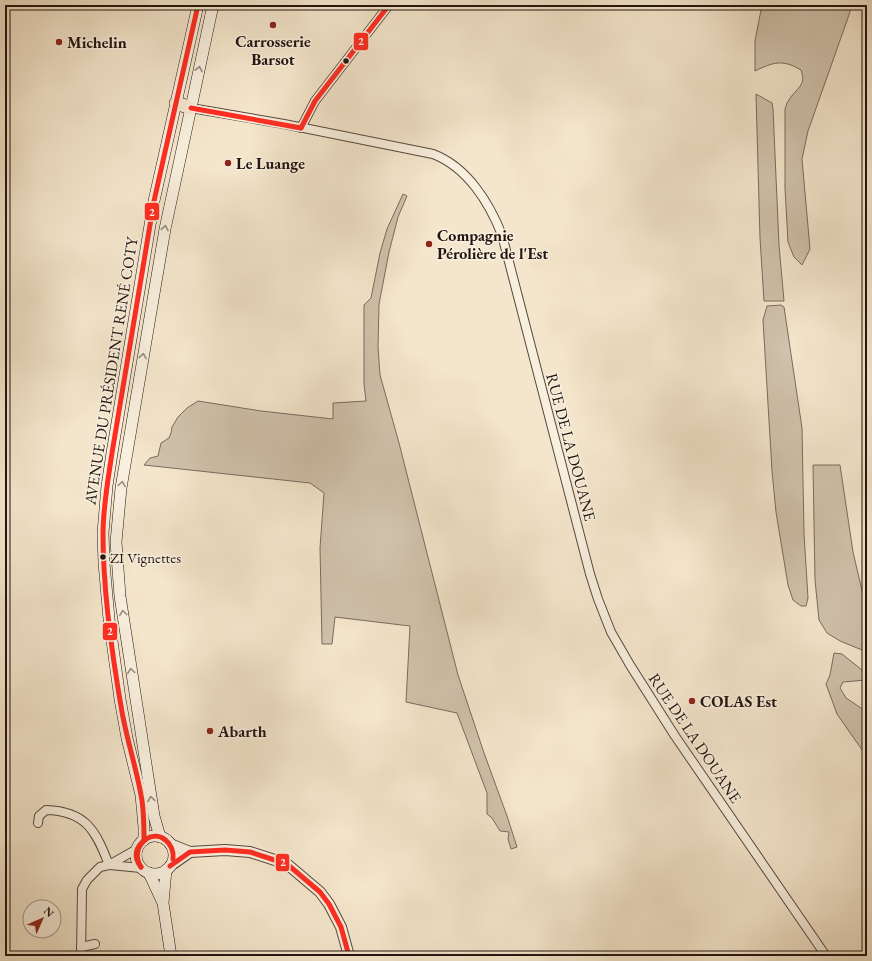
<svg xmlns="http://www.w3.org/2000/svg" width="872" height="961" font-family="'EB Garamond',serif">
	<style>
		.green { fill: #d0c2ac; stroke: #796b5e }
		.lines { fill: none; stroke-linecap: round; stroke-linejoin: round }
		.minor-casing { stroke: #56483e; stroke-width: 10 }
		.tertiary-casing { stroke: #56483e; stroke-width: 12 }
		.secondary-casing { stroke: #22140f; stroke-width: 12 }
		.primary-casing { stroke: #22140f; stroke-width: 14 }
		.minor { stroke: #f8efde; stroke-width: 8 }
		.tertiary { stroke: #f8efde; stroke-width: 10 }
		.secondary { stroke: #f8efde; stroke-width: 11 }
		.primary { stroke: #f4e6cc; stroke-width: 13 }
		.bus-1-casing { stroke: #f8efde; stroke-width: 8 }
		.bus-1 { stroke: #ff2d22; stroke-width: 5 }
		.oneway { stroke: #988c81 }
		.poi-dot { fill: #8f2418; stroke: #f8efde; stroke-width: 1.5 }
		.bus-dot { fill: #22140f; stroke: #f8efde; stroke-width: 1.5 }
		.labels { text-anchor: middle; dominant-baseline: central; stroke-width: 3; stroke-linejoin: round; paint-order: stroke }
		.bus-label { font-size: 15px; fill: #22140f; stroke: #f8efde; text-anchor: start }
		.poi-label { font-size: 16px; font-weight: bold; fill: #22140f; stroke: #f8efde; text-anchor: start }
		.street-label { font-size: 16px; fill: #22140f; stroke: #f8efde }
		.line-badge { stroke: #f8efde; stroke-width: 1.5 }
		.badge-label { font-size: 11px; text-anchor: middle; font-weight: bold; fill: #fff }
	</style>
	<rect width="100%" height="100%" fill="#f4e6cc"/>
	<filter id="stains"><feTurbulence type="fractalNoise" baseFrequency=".005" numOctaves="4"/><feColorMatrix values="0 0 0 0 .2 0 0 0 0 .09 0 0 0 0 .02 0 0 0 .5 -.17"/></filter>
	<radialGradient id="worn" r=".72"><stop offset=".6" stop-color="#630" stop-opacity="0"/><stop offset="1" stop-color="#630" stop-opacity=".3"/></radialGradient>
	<!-- green -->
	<g class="green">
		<path d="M762,5H851L850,12L808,131L802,159L810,249L802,265L794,257L788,242L785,188V109C786,106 787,102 789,100C796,88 807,86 801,70C782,59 774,62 755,71V41Z"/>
		<path d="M756,94L772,103L773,109L779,245L784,301H764L760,238Z"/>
		<path d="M403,194L407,196L398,217L389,252L379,304L378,347L380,375L399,443L458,675L484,753L507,816L517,847L511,849L508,839L509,832L500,831L492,818L487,814V793L457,713L406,702L410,626L335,617L332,644H322L320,548L324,493L310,483L144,465L150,458L158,456L161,443L169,438L171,433L172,427L178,417L187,408L198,401L261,411L333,419V403L366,401L364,384V305L371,298L380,253L387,229Z"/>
		<path d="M781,305L784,307L802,428L804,534L808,598L806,606H801L793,600L788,585L776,512L772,471L763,320L767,306Z"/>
		<path d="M813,465H840L853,552L867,612V652L840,641L827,633L819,620L815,580Z"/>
		<path d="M834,653L842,654L867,674L866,680L843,682L840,688L846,698L867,712V757L837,714L826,684L830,675Z"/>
	</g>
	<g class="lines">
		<!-- minor casing -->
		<g class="minor-casing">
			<g id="minor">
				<path d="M191,108L284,124L433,154C467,167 489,202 502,235L590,574L598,599L611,632L630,665L675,736L826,956"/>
				<path d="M301,128L315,101L389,5"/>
				<path d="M38,823L39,816L46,810C86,811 96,831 109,865"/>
				<path d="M110,865L141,868"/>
				<path d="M81,947L95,944"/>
				<path d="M81,956L82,889L87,880L100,867L109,865L137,849"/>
			</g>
		</g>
		<!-- tertiary casing -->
		<g class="tertiary-casing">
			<g id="tertiary">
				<path d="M170,844L190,852L225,850L250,852L287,864L320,892L329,904L341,927L349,956"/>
				<path d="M170,866L190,852"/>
			</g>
		</g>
		<!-- secondary casing -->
		<g class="secondary-casing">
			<g id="secondary">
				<circle cx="155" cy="855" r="19"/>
				<path d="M160,837L154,816L120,596L116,542L121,488L165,229L213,5"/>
				<path d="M144,840V827L141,795L127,738L120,699L109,619L104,563L103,533L107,486L112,453L154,201L198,5"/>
				<path d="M166,870L163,903L171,956"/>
				<path d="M149,873L162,901"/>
			</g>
		</g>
		<!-- primary casing -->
		<g class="primary-casing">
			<path id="primary" d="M176,103L191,108"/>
		</g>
		<!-- minor -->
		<use href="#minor" class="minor"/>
		<!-- tertiary -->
		<use href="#tertiary" class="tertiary"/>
		<!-- secondary -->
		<use href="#secondary" class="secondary"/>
		<!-- primary -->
		<use href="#primary" class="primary"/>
		<!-- bus-1 casing -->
		<g class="bus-1-casing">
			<g id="bus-1">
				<path d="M191,108L301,128"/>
				<path d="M301,128L315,101L389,5"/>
				<path d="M146,839C160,830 175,844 173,859"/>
				<path d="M144,840C144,825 144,809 141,795C136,767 127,740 122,712C112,655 103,592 103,534C103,507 108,480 112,453L154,201L198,5"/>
				<path d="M170,866L190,852L225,850L250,852L287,864L320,892L329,904L341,927L349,956"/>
				<path d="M141,867C133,857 135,847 146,839"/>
				<path d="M141,867C135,858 136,847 146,839"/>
			</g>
		</g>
		<!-- bus-1 -->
		<use href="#bus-1" class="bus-1"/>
	</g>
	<!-- one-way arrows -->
	<defs><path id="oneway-chevron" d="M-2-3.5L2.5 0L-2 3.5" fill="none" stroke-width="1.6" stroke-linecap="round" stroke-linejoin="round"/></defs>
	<g class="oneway">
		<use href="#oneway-chevron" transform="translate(199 69) rotate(-78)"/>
		<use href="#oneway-chevron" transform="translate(165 228) rotate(-79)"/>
		<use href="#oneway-chevron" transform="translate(143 356) rotate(-80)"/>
		<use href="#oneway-chevron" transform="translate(122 484) rotate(-81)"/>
		<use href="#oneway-chevron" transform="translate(123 613) rotate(-98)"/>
		<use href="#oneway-chevron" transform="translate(131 671) rotate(-98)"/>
		<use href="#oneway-chevron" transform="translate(151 799) rotate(-99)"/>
	</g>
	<!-- markers -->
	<g class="poi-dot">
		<circle cx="273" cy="25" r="4"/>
		<circle cx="59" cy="42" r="4"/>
		<circle cx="228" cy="163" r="4"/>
		<circle cx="429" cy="244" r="4"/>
		<circle cx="692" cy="701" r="4"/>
		<circle cx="210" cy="731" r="4"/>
	</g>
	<g class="bus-dot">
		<circle cx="346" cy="61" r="3.5"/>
		<circle cx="103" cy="557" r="3.5"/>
	</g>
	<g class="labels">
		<!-- bus labels -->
		<g class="bus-label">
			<text x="110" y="557">ZI Vignettes</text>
		</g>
		<!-- poi labels -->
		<g class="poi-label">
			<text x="273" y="41" text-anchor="middle">Carrosserie<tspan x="273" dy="18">Barsot</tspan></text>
			<text x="67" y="42">Michelin</text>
			<text x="236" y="163">Le Luange</text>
			<text x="437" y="235">Compagnie<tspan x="437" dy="18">Pérolière de l'Est</tspan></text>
			<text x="700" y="701">COLAS Est</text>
			<text x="218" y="731">Abarth</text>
		</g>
		<!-- street labels -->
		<g class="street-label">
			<text transform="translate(111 371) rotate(-81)">AVENUE DU PRÉSIDENT RENÉ COTY</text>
			<text transform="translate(571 447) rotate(75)">RUE DE LA DOUANE</text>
			<text transform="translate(695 738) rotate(56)">RUE DE LA DOUANE</text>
		</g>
	</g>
	<g class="line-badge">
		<rect x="353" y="32" width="16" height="19" rx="4" fill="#ff2d22"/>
		<rect x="144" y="202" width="16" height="19" rx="4" fill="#ff2d22"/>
		<rect x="102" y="622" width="16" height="19" rx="4" fill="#ff2d22"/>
		<rect x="275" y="853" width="15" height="19" rx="4" fill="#ff2d22"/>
	</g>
	<g class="badge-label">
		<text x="361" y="45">2</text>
		<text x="152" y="216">2</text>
		<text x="110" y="635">2</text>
		<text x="283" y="866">2</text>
	</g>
	<!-- margin -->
	<rect width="872" height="961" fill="none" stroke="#f4e6cc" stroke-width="20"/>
	<rect x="6" y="6" width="860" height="949" fill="none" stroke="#22140f" stroke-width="2"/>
	<rect x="10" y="10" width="852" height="941" fill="none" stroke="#22140f"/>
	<!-- north arrow -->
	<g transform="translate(42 919) rotate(45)"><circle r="19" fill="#f8efde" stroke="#a2978b"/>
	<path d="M0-3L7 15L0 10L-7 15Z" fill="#8f2418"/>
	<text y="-6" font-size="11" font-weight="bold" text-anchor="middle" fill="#22140f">N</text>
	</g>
	<rect width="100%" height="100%" filter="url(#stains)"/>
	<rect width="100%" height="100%" fill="url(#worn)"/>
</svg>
